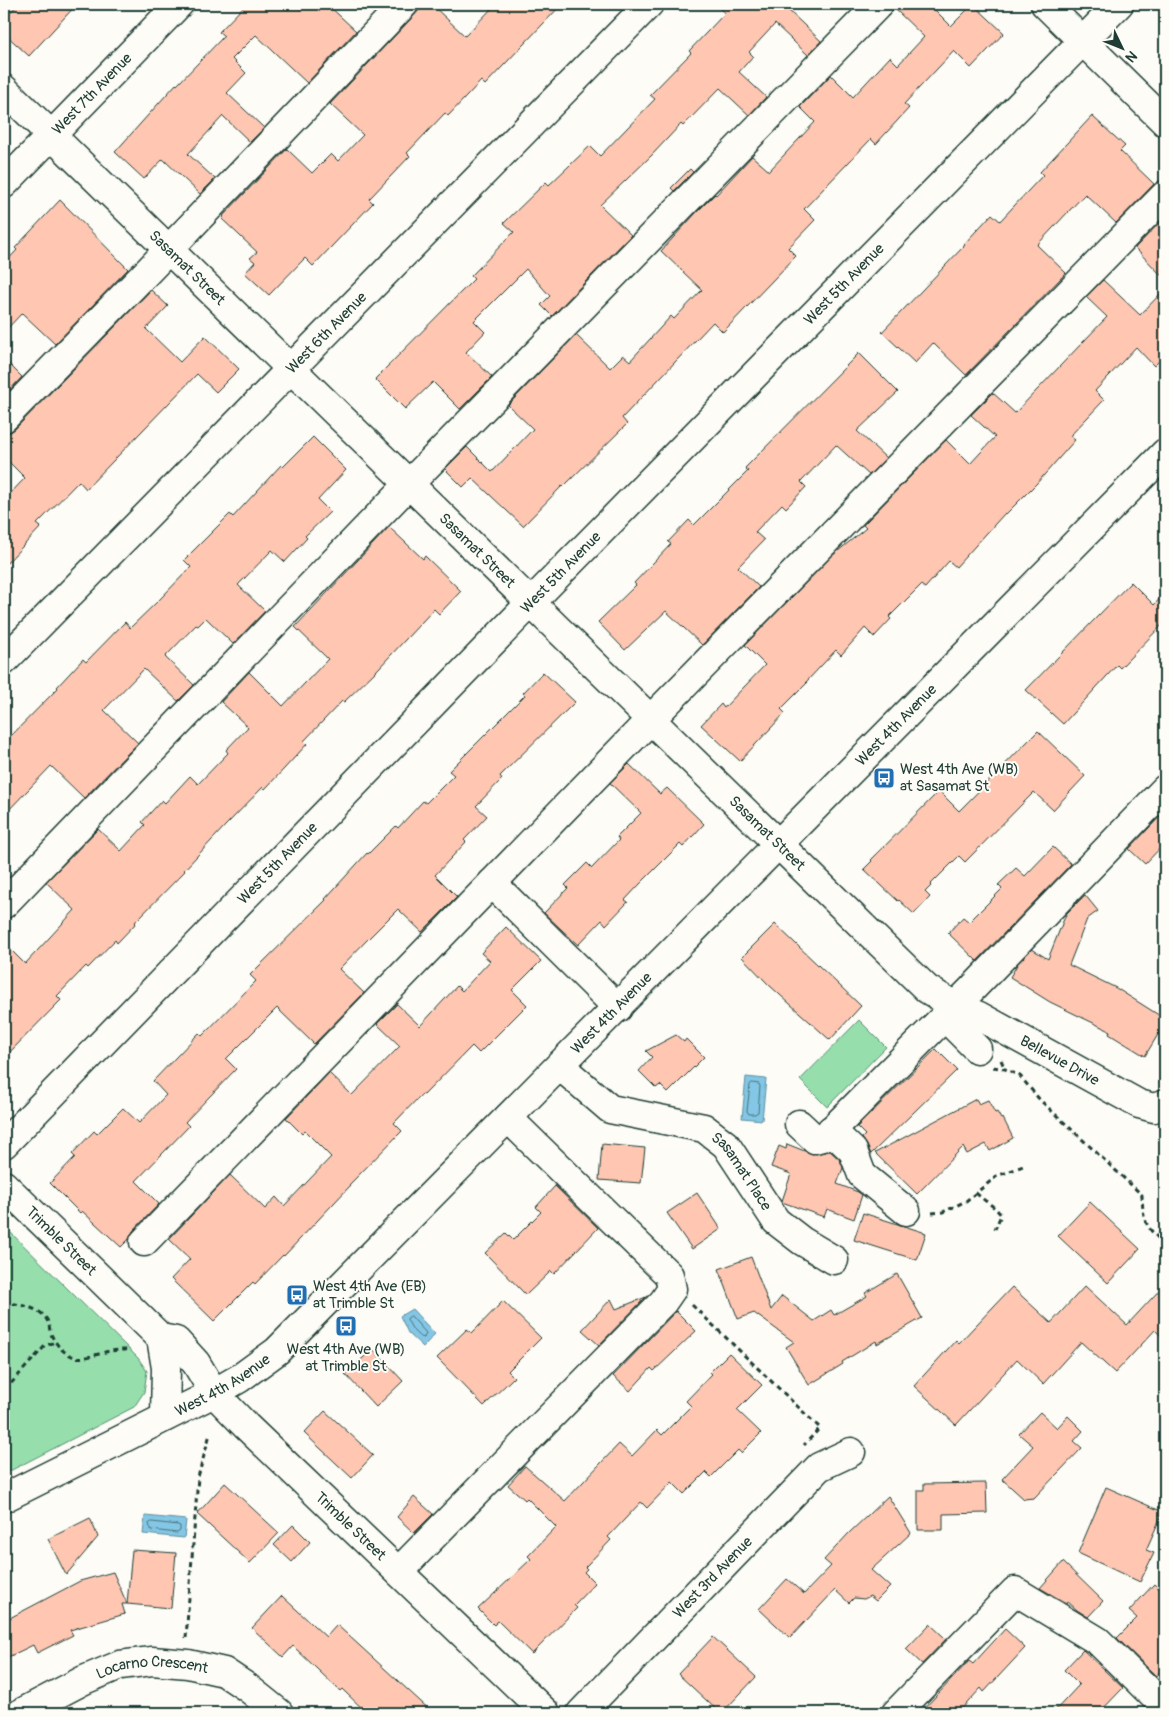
<svg xmlns="http://www.w3.org/2000/svg" width="1169" height="1717" font-family="Pangolin,sans-serif">
	<style>
		.green { fill: #96deac; stroke: #5a8e70 }
		.water { fill: #84c6e5; stroke: #5c8f9e }
		.lines { fill: none; stroke-linecap: round; stroke-linejoin: round }
		.shore { stroke: #47747b; stroke-width: 1 }
		.building { fill: #ffc7b2; stroke: #1f3d34 }
		.minor-casing { stroke: #1f3d34; stroke-width: 31 }
		.major-casing { stroke: #1f3d34; stroke-width: 31 }
		.path { stroke: #1f3d34; stroke-width: 3; stroke-dasharray: 5 4; stroke-linecap: butt }
		.minor { stroke: #fdfcf7; stroke-width: 28 }
		.major { stroke: #fdfcf7; stroke-width: 28 }
		.labels { text-anchor: middle; dominant-baseline: central; stroke-width: 4; stroke-linejoin: round; paint-order: stroke }
		.street-label { font-size: 15px; fill: #1f3d34; stroke: #fdfcf7 }
		.poi-label { font-size: 15px; fill: #1f3d34; stroke: #fdfcf7; text-anchor: start }
	</style>
	<rect width="100%" height="100%" fill="#fdfcf7"/>
	<filter id="ink" filterUnits="userSpaceOnUse"><feTurbulence type="fractalNoise" baseFrequency=".02" numOctaves="2"/><feDisplacementMap in="SourceGraphic" scale="10" xChannelSelector="R" yChannelSelector="G"/><feConvolveMatrix kernelMatrix="1 2 1 2 8 2 1 2 1" color-interpolation-filters="sRGB"/></filter>
	<g filter="url(#ink)">
		<!-- green -->
		<g class="green">
			<path d="M859,1020L886,1047L827,1107L800,1080Z"/>
			<path d="M4,1226L138,1358L147,1371L144,1392L134,1407L4,1474Z"/>
		</g>
		<!-- water -->
		<g class="water">
			<path d="M746,1077L766,1079L762,1120L742,1118Z"/>
			<path d="M412,1309L435,1334L423,1347L408,1333L400,1316Z"/>
			<path d="M145,1516L186,1520L184,1538L143,1534Z"/>
		</g>
		<g class="lines">
			<!-- shore -->
			<g class="shore">
				<path d="M752,1083L759,1084L760,1086L758,1112L755,1114H749L747,1111L750,1085Z"/>
				<path d="M411,1316L426,1333L424,1338C415,1336 411,1327 407,1319Z"/>
				<path d="M152,1522L178,1525L180,1526V1531L177,1533L151,1530L149,1524Z"/>
			</g>
		</g>
		<!-- building -->
		<g class="building">
			<path d="M18,4H77L29,56L4,33V19Z"/>
			<path d="M246,4H327L356,31L307,83L256,35L232,59L246,73L227,93L264,128L250,142L223,116L188,154L215,179L200,194L163,159L144,179L115,152L176,84L177,85L224,36L219,32Z"/>
			<path d="M425,4H431L465,36L496,4H562L485,85L481,81L448,116L445,113L407,153L410,156L369,199L373,203L313,266L305,258L269,295L245,273L255,262L250,258L257,252L222,219L224,217L223,216L287,149L312,173L331,154L338,161L363,135L330,104Z"/>
			<path d="M714,4H794L788,10L821,41L808,55L775,24L749,52L753,56L739,72L766,97L749,115L720,88L683,126L681,124L651,156L600,205L631,235L552,316L541,305L550,296L526,269L474,321L485,332L466,352L492,377L460,409L433,382L405,409L375,379L474,279L471,276L514,232L504,223L546,182L549,185L590,146L600,156L655,99L650,95L691,53L689,51L725,13Z"/>
			<path d="M894,4H929L951,26L973,4L1004,33L971,68L954,51L904,104L909,108L876,144L871,139L804,209L815,220L788,248L796,256L723,332L713,322L622,418L627,424L563,487L562,486L523,526L472,478L463,487L445,469L467,447L492,472L533,429L508,405L576,335L610,368L623,355L630,361L671,316L674,319L702,290L661,251L696,213L715,194L716,195L752,156L769,171L815,122L800,107L831,75L853,97L890,57L898,65L924,37L894,8Z"/>
			<path d="M1092,116L1125,146L1120,151L1154,184L1116,223L1085,194L1037,245L1066,273L966,375L933,343L915,363L882,332L965,245L964,244L992,214L1000,221L1043,175L1040,172Z"/>
			<path d="M690,169L693,172L674,191L671,188Z"/>
			<path d="M60,200L128,269L55,344L22,313L4,332V264L17,250L15,248Z"/>
			<path d="M1165,217V279L1135,248Z"/>
			<path d="M1103,280L1140,315L1165,289V355L1154,366L1136,347L1095,391L1104,400L1070,436L1075,440L1037,483L1006,514L1005,513L956,567L949,561L925,588L921,585L889,617L891,619L874,637L865,628L841,655L836,650L806,682L807,683L781,709L785,713L740,761L701,725L721,704L724,708L765,665L745,645L832,556L866,528L863,525L946,440L970,464L995,437L971,415L993,393L1015,413L1107,317L1086,297Z"/>
			<path d="M151,290L168,306L146,329L180,362L205,336L239,369L216,392L197,374L86,489L79,481L37,524L41,527L4,566V500L25,478L4,457V433H9L15,429Z"/>
			<path d="M859,353L898,392L857,431L886,458L869,475L836,445L801,482L806,487L786,508L782,504L755,532L764,540L738,567L759,587L702,645L666,611L625,650L598,622L636,585L634,583L671,544L668,542L689,520L694,525L748,471L745,468Z"/>
			<path d="M4,359L22,377L5,395L4,394Z"/>
			<path d="M313,437L346,470L318,500L330,512L305,536L307,538L285,562L272,550L238,585L265,611L233,644L206,618L198,626L196,625L165,657L194,685L178,701L144,669L104,710L138,743L84,798L51,766L4,815V743L58,688L57,687L83,659L86,662L125,622L130,628L160,599L191,567L184,560L230,514L233,517L281,465L283,467Z"/>
			<path d="M389,527L423,559L425,556L461,591L439,614L434,609L377,670L344,702L342,701L304,741L307,744L284,769L265,789L263,787L226,825L184,870L185,871L135,922L136,923L117,943L115,940L88,968L86,966L57,996L61,1000L4,1058V943L25,964L75,910L46,882L98,829L121,851L145,825L142,822L162,800L165,803L190,776L198,784L228,753L226,750L248,727L221,702L249,672L283,706L328,659L295,627Z"/>
			<path d="M1131,582L1154,605L1165,593V622L1120,668L1117,665L1063,724L1026,690Z"/>
			<path d="M543,672L575,702L500,776L502,779L476,806L487,816L464,840L466,842L435,875L457,897L422,932L398,909L367,940L339,969L364,993L314,1044L277,1008L226,1059L236,1069L185,1122L189,1126L136,1181L159,1204L133,1231L129,1239L121,1247L82,1211L80,1213L50,1183L75,1157L72,1154L94,1131L97,1134L123,1108L139,1123L166,1095L153,1081L199,1033L202,1036L256,981L250,975L326,900L325,899L367,853L368,854L396,826L398,828L423,801L426,803L454,775L449,771L525,695L523,693Z"/>
			<path d="M1038,731L1085,776L1053,810L1034,792L965,862L959,856L930,885L931,886L925,892L930,897L914,914L899,900L898,901L864,869L872,861L871,860L939,791L959,811Z"/>
			<path d="M629,764L660,794L667,788L704,824L683,847L680,844L640,884L625,900L628,902L606,925L602,920L578,945L544,913L568,888L565,885L587,863L592,868L619,840L617,837L641,813L610,783Z"/>
			<path d="M1165,811V843L1145,864L1129,849Z"/>
			<path d="M1053,847L1071,864L977,961L948,933L963,917L969,922L1002,889L998,885L1016,868L1025,876Z"/>
			<path d="M1085,895L1098,911L1087,919L1069,965L1116,988L1165,1019V1023L1145,1056L1109,1034L1110,1031L1050,1002L1010,977L1018,963L1032,949L1048,959L1066,914Z"/>
			<path d="M775,924L861,1006L830,1040L769,985L742,957Z"/>
			<path d="M506,927L541,961L512,990L527,1005L479,1053L472,1046L424,1095L422,1094L394,1123L402,1131L349,1185L350,1186L284,1256L283,1255L255,1284L253,1282L214,1321L171,1279L190,1259L169,1239L230,1175L265,1209L276,1197L284,1206L331,1157L305,1131L302,1134L286,1118L329,1073L352,1095L400,1046L377,1024L397,1004L420,1026L457,986L462,991L490,961L481,953Z"/>
			<path d="M676,1035L684,1042L686,1039L704,1057L668,1093L660,1085L656,1088L639,1071L652,1057L646,1051Z"/>
			<path d="M936,1049L957,1070L871,1154L867,1145L862,1138L865,1135L857,1127Z"/>
			<path d="M976,1099L979,1104L988,1100L995,1113L997,1112L1001,1119L1003,1118L1013,1138L990,1151L986,1144L967,1154L963,1147L917,1194L875,1153Z"/>
			<path d="M602,1144L645,1148L641,1183L599,1180Z"/>
			<path d="M787,1144L812,1154L830,1151L840,1160L843,1168L837,1184L858,1192L862,1195L854,1219L827,1209L824,1217L782,1202V1201L791,1174L771,1167L779,1146L786,1149Z"/>
			<path d="M555,1186L598,1228L554,1274L551,1271L526,1295L485,1253L506,1233L513,1240L541,1212L536,1207Z"/>
			<path d="M697,1193L721,1229L692,1249L667,1213Z"/>
			<path d="M1090,1202L1140,1249L1108,1283L1058,1236Z"/>
			<path d="M863,1213L926,1233L917,1260L854,1240Z"/>
			<path d="M751,1257L771,1310L782,1296L814,1321L831,1310L834,1315L867,1296L865,1293L897,1274L922,1318L877,1344L876,1341L842,1362L843,1364L809,1385L786,1347L794,1342L754,1313L738,1319L719,1269Z"/>
			<path d="M1165,1284V1340L1155,1330L1115,1373L1081,1342L1043,1384L1017,1359L956,1425L914,1386L956,1340L959,1343L1012,1287L1051,1323L1085,1286L1127,1325Z"/>
			<path d="M646,1297L599,1345L582,1330L611,1299L616,1309Z"/>
			<path d="M503,1301L541,1338L508,1371L514,1377L484,1406L437,1358L467,1329L472,1333Z"/>
			<path d="M676,1311L696,1331L654,1371L651,1368L630,1391L613,1376Z"/>
			<path d="M373,1349L403,1381L376,1407L345,1374Z"/>
			<path d="M729,1353L762,1385L737,1410L761,1433L741,1453L738,1450L711,1477L706,1472L684,1494L672,1482L647,1508L641,1502L608,1537L611,1540L585,1567L587,1569L584,1572L595,1583L574,1605L577,1608L532,1654L498,1621L494,1625L478,1609L531,1559L528,1556L556,1527L527,1498L525,1500L508,1485L525,1466L565,1501L619,1444L632,1456L657,1430L662,1435L691,1406L686,1401L712,1374L710,1372Z"/>
			<path d="M325,1411L373,1455L352,1478L304,1433Z"/>
			<path d="M1040,1412L1057,1428L1068,1416L1083,1431L1074,1441L1082,1448L1034,1498L1024,1499L1002,1479L1033,1446L1019,1434Z"/>
			<path d="M225,1483L279,1533L250,1563L197,1514Z"/>
			<path d="M986,1483L987,1513L943,1514V1530H918V1490H924V1484Z"/>
			<path d="M1106,1487L1163,1512L1146,1550L1154,1553L1140,1582L1078,1553Z"/>
			<path d="M888,1496L911,1533L871,1570L890,1587L876,1601L870,1596L864,1599L854,1598L849,1603L835,1590L790,1638L759,1609L787,1579L804,1594L831,1566L824,1560L849,1533Z"/>
			<path d="M414,1497L433,1514L414,1533L397,1517Z"/>
			<path d="M90,1518L98,1537L66,1575L48,1539Z"/>
			<path d="M293,1525L310,1542L292,1562L274,1545Z"/>
			<path d="M132,1550L176,1553L171,1608L127,1604Z"/>
			<path d="M1063,1562L1103,1601L1088,1617L1077,1610L1067,1601L1066,1603L1040,1588Z"/>
			<path d="M113,1572L127,1604H122L125,1614L70,1630L73,1635L37,1653L33,1645L4,1659V1621L80,1581Z"/>
			<path d="M1154,1584L1165,1594V1666L1156,1676L1117,1638L1137,1618L1129,1611Z"/>
			<path d="M282,1596L326,1637L337,1625L433,1713H367L342,1689L340,1691L293,1646L283,1657L252,1628Z"/>
			<path d="M930,1624L946,1639L922,1664L906,1649Z"/>
			<path d="M1005,1629L1025,1648L984,1692L981,1688L958,1713H920L969,1661L973,1664Z"/>
			<path d="M713,1637L756,1677L722,1713H720L678,1674Z"/>
			<path d="M1083,1650L1123,1688L1099,1713H1053L1079,1685L1064,1670Z"/>
		</g>
		<g class="lines">
			<!-- minor casing -->
			<g class="minor-casing">
				<g id="minor">
					<path d="M1045,4L1165,122"/>
					<path id="s1" d="M4,89L927,989L955,1006L979,1016L1139,1104L1154,1108L1165,1104"/>
					<path id="s2" d="M4,184L179,4"/>
					<path d="M4,418L149,270L404,4"/>
					<path id="s3" d="M4,661L649,4"/>
					<path d="M492,883L618,1008"/>
					<path d="M4,904L409,484L879,4"/>
					<path d="M955,1006L952,1024L977,1049"/>
					<path id="s4" d="M560,1066L610,1109L704,1128L726,1145L776,1221L802,1241L834,1260"/>
					<path d="M799,1124L815,1139L826,1136L971,990L1165,789"/>
					<path d="M831,1130L853,1151L862,1175L906,1211"/>
					<path id="s5" d="M4,1144L551,582L1119,4"/>
					<path id="s6" d="M4,1185L161,1338L176,1341L196,1363L214,1393L246,1426L546,1713"/>
					<path d="M144,1242L651,719L1165,195"/>
					<path d="M161,1338L166,1368L165,1417"/>
					<path d="M399,1571L663,1302L672,1289L669,1275L508,1118"/>
					<path id="s7" d="M21,1713L84,1680L120,1665L152,1661L188,1664L224,1672L248,1688L279,1713"/>
					<path id="s8" d="M581,1713L819,1467L851,1452"/>
					<path d="M896,1713L1015,1591L1098,1641L1165,1707"/>
				</g>
			</g>
			<!-- major casing -->
			<g class="major-casing">
				<g id="major">
					<path id="s9" d="M4,1498L214,1393L240,1378L277,1351L1165,453"/>
				</g>
			</g>
			<!-- path -->
			<g class="path">
				<path d="M884,778L891,784"/>
				<path d="M1001,1060L1005,1069"/>
				<path d="M993,1067L1005,1069L1020,1076L1040,1100L1142,1195C1143,1221 1145,1227 1165,1244"/>
				<path d="M976,1193C984,1201 995,1206 1001,1215L995,1229"/>
				<path d="M932,1213L943,1212L966,1201L997,1176L1023,1166"/>
				<path d="M4,1303C18,1304 42,1307 48,1322C50,1326 49,1330 51,1334C54,1342 63,1353 72,1356C83,1361 99,1353 110,1351C117,1350 123,1350 130,1350"/>
				<path d="M692,1305L820,1428L804,1445"/>
				<path d="M5,1390L45,1346L55,1342"/>
				<path d="M186,1638L198,1477L210,1434"/>
			</g>
			<!-- minor -->
			<use href="#minor" class="minor"/>
			<!-- major -->
			<use href="#major" class="major"/>
		</g>
	</g>
	<!-- icons -->
	<defs>
		<g id="bus-square" transform="scale(1.125)"><rect x="-9" y="-9" width="18" height="18" rx="4" fill="#1f6fb2" stroke="#fdfcf7"/><path d="M-5-6H5V4H4V6H2V4H-2V6H-4V4H-5ZM-3.5-4V0h7V-4ZM-3.5 1.2v1.5H-2V1.2ZM2 1.2v1.5H3.5V1.2Z" fill="#fff"/></g>
	</defs>
	<g fill-rule="evenodd">
		<use href="#bus-square" x="884" y="778"/>
		<use href="#bus-square" x="297" y="1295"/>
		<use href="#bus-square" x="346" y="1326"/>
	</g>
	<g class="labels">
		<!-- street labels -->
		<g class="street-label">
			<text stroke="none"><textPath href="#s2" startOffset="126">West 7th Avenue</textPath></text>
			<text stroke="none"><textPath href="#s1" startOffset="256">Sasamat Street</textPath></text>
			<text stroke="none"><textPath href="#s5" startOffset="1202">West 5th Avenue</textPath></text>
			<text stroke="none"><textPath href="#s3" startOffset="460">West 6th Avenue</textPath></text>
			<text stroke="none"><textPath href="#s1" startOffset="661">Sasamat Street</textPath></text>
			<text stroke="none"><textPath href="#s5" startOffset="798">West 5th Avenue</textPath></text>
			<text stroke="none"><textPath href="#s9" startOffset="1191">West 4th Avenue</textPath></text>
			<text stroke="none"><textPath href="#s1" startOffset="1066">Sasamat Street</textPath></text>
			<text stroke="none"><textPath href="#s5" startOffset="392">West 5th Avenue</textPath></text>
			<text stroke="none"><textPath href="#s9" startOffset="786">West 4th Avenue</textPath></text>
			<text stroke="none"><textPath href="#s1" startOffset="1440">Bellevue Drive</textPath></text>
			<text stroke="none"><textPath href="#s4" startOffset="220">Sasamat Place</textPath></text>
			<text stroke="none"><textPath href="#s6" startOffset="80">Trimble Street</textPath></text>
			<text stroke="none"><textPath href="#s9" startOffset="246">West 4th Avenue</textPath></text>
			<text stroke="none"><textPath href="#s6" startOffset="490">Trimble Street</textPath></text>
			<text stroke="none"><textPath href="#s8" startOffset="189">West 3rd Avenue</textPath></text>
			<text stroke="none"><textPath href="#s7" startOffset="142">Locarno Crescent</textPath></text>
		</g>
		<!-- poi labels -->
		<g class="poi-label">
			<text x="900" y="769">West 4th Ave (WB)<tspan x="900" dy="17">at Sasamat St</tspan></text>
			<text x="313" y="1286">West 4th Ave (EB)<tspan x="313" dy="17">at Trimble St</tspan></text>
			<text x="346" y="1349" text-anchor="middle">West 4th Ave (WB)<tspan x="346" dy="17">at Trimble St</tspan></text>
		</g>
	</g>
	<!-- margin -->
	<rect width="1169" height="1717" fill="none" stroke="#fdfcf7" stroke-width="20"/>
	<rect x="10" y="10" width="1149" height="1697" fill="none" stroke="#1f3d34" stroke-width="2" filter="url(#ink)"/>
	<!-- north arrow -->
	<g transform="translate(1122 48) rotate(133)" stroke="#fdfcf7" stroke-width="4" paint-order="stroke">
	<path d="M0-4L9 19L0 12L-9 19Z" fill="#1f3d34"/>
	<text y="-8" font-size="14" font-weight="bold" text-anchor="middle" fill="#1f3d34">N</text>
	</g>
</svg>
